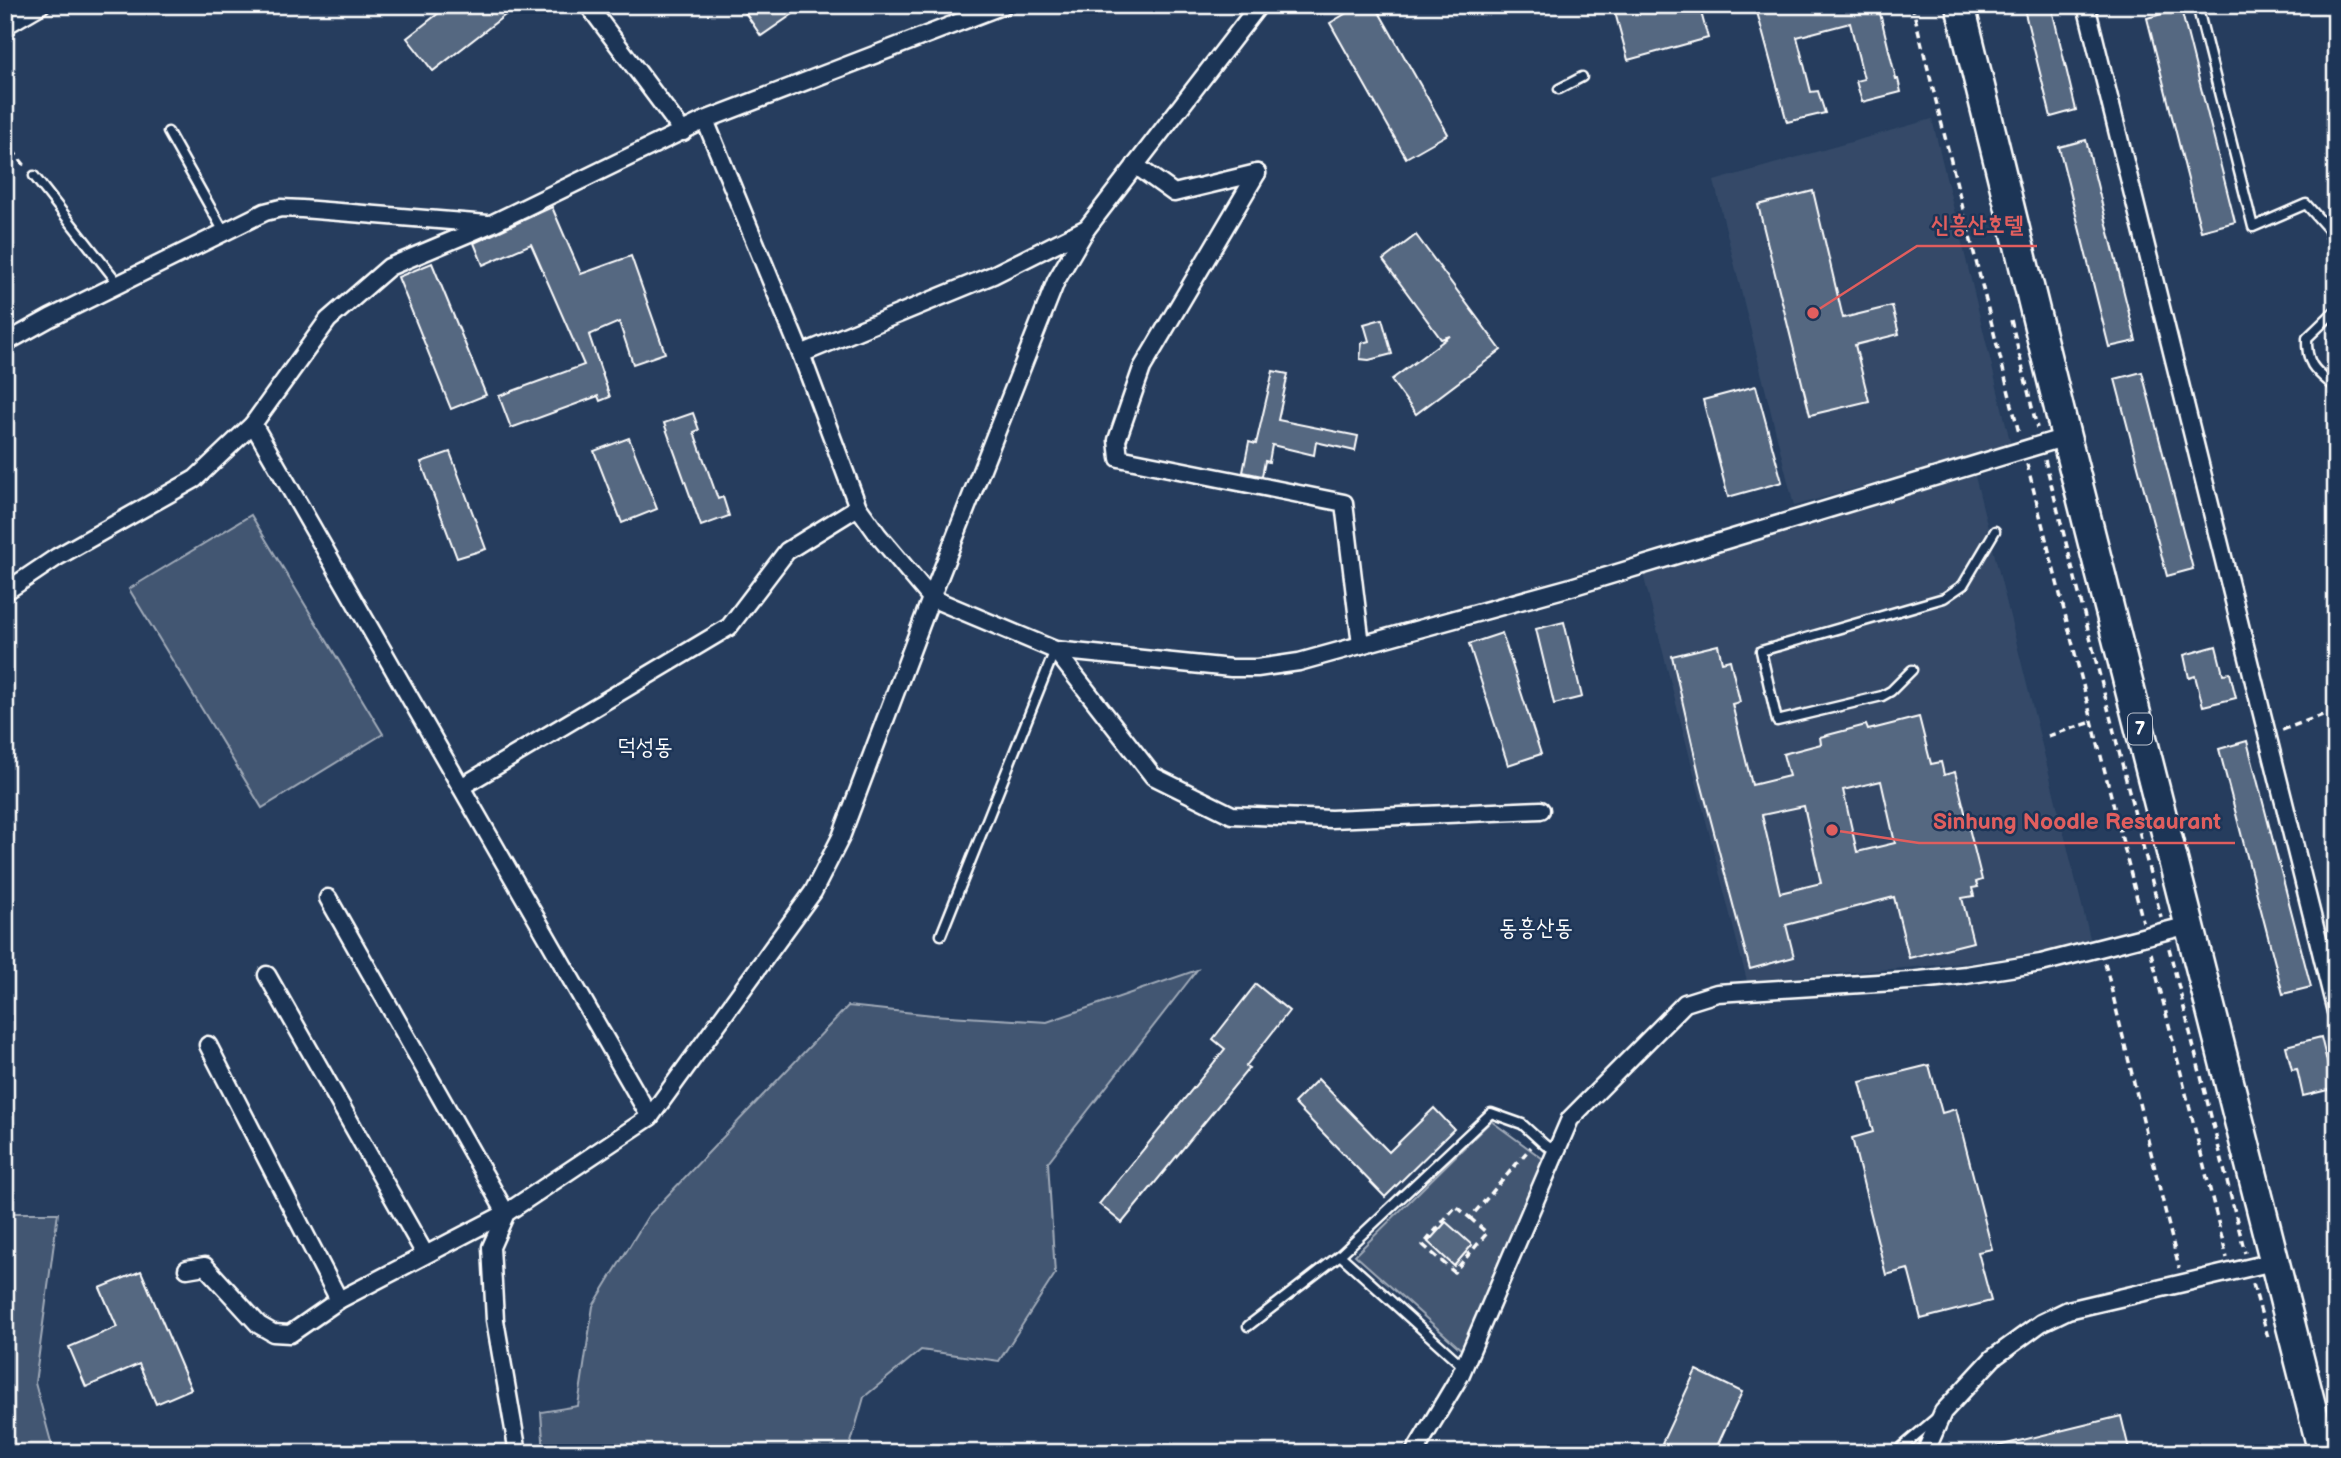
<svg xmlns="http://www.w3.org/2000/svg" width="2341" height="1458" font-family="'Balsamiq Sans','Poor Story',sans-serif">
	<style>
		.built { fill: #344a68 }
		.green { fill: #425672; stroke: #a0aab8; stroke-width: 2 }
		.building { fill: #556781; stroke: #fff; stroke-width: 2; fill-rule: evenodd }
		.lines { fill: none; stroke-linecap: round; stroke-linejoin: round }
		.service-casing { stroke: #fff; stroke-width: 13 }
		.minor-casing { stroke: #fff; stroke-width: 21 }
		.trunk-casing { stroke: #fff; stroke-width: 33 }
		.path { stroke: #fff; stroke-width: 3.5; stroke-dasharray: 7 5; stroke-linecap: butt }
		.service { stroke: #1d3557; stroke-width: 8 }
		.minor { stroke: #1d3557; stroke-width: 16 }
		.trunk { stroke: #1d3557; stroke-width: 28 }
		.labels { text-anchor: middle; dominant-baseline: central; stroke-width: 5; stroke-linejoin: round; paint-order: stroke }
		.shield { fill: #1d3557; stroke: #bbc2cd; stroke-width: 2 }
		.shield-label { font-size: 19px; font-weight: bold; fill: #fff }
		.neighbourhood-label { font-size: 23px; fill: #fff; stroke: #1d3557 }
		.leader { fill: none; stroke: #e05e5e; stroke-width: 2.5 }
		.callout-dot { fill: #e05e5e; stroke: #1d3557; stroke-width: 2.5 }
		.callout-label { font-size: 23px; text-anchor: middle; font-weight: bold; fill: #e05e5e; stroke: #1d3557; stroke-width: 5; stroke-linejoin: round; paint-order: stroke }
	</style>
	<rect width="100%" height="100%" fill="#263d5e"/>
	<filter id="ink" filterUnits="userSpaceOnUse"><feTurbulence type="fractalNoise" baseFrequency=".0143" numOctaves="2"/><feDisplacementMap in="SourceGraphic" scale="14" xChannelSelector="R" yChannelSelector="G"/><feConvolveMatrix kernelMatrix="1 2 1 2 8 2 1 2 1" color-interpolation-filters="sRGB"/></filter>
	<g filter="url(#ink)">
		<!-- built -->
		<g class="built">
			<path d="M1932,119L2011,445L1794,506L1714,181Z"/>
			<path d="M1974,472L2091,942L2037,954L1975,962L1747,981L1643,574Z"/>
		</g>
		<!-- green -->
		<g class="green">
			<path d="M251,515L383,734L262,808L129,589Z"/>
			<path d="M1197,970L1048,1162L1055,1274L999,1361L921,1350L864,1397L848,1453H544L541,1412L578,1406L593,1306L648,1216L848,1006L933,1015L1047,1022Z"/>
			<path d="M1491,1121L1546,1161L1463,1351L1355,1255Z"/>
			<path d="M5,1213H58L35,1383L54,1453H5Z"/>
		</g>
		<!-- building -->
		<g class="building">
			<path d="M449,5H518L433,71L407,38Z"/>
			<path d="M740,5H806L761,36Z"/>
			<path d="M1360,5H1375L1448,134L1406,158L1330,23Z"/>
			<path d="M1613,5H1699L1708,38L1628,60Z"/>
			<path d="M1783,5H1878L1896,79H1898L1901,92L1862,102L1856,81L1864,79L1850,23L1797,37L1811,92L1818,91L1825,113L1787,122L1757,12Z"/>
			<path d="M2023,5H2051L2076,110L2051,117Z"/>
			<path d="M2181,9L2235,222L2201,231L2147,18Z"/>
			<path d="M2086,140L2136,341L2109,347L2059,147Z"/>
			<path d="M1813,191L1843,318L1892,306L1899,334L1855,345L1869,401L1810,415L1758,205Z"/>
			<path d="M552,207L581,274L631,256L665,353L633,364L619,322L589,335L610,397L600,401L598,396L511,428L499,396L584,365L531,244L483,265L474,243Z"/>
			<path d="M1416,235L1501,350L1416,414L1391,380L1450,336L1441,339L1383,260Z"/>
			<path d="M432,263L486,395L451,409L398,277Z"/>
			<path d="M1382,319L1392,354L1369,360L1360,359L1362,343L1369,341L1364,324Z"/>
			<path d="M1273,371L1288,374L1278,420L1358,436L1355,451L1316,442L1314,455L1272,445L1269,462L1265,461L1262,476L1243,472L1249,442L1256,444Z"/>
			<path d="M2142,372L2193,569L2167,576L2115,379Z"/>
			<path d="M1756,386L1782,482L1728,497L1703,400Z"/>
			<path d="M693,413L699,430L694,432L718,499L723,497L729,516L701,526L664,423Z"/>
			<path d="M629,438L657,509L622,523L594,451Z"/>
			<path d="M450,452L486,549L457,558L421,462Z"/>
			<path d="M1564,622L1582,697L1554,704L1536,629Z"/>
			<path d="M1502,633L1541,754L1508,765L1469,644Z"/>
			<path d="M1718,645L1722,662L1730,660L1740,702L1732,704L1752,785L1789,776L1783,754L1821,744L1820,737L1866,725L1868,730L1919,717L1931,764L1941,762L1944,775L1955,772L1982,880L1976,882L1978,887L1972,888L1974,896L1962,898L1973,942L1909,958L1894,897L1786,925L1794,957L1750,969L1701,783L1672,656ZM1881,781L1895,843L1857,852L1843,790ZM1804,806L1821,883L1780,893L1762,815Z"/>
			<path d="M2216,646L2223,674L2230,673L2236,698L2203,706L2195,676L2189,678L2184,655Z"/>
			<path d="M2247,741L2311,987L2283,994L2219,749Z"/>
			<path d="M1256,984L1289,1011L1246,1066L1249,1068L1122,1223L1099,1204L1225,1049L1213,1039Z"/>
			<path d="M2321,1037L2328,1066L2332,1065L2336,1088L2303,1096L2297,1069L2292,1070L2286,1046Z"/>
			<path d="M1929,1065L1942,1113L1956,1109L1992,1249L1978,1252L1991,1301L1921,1319L1908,1269L1886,1275L1852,1138L1873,1132L1860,1082Z"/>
			<path d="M1318,1079L1389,1152L1434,1108L1454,1129L1385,1197L1294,1103Z"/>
			<path d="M1446,1222L1472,1245L1454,1266L1428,1242Z"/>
			<path d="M141,1271L191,1389L156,1404L139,1364L86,1387L69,1347L117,1327L100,1288Z"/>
			<path d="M1696,1370L1742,1392L1714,1453H1682L1662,1443Z"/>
			<path d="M2121,1416L2130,1453H1995L1994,1447Z"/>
		</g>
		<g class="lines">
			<!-- service casing -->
			<g class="service-casing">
				<g id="service">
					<path d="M2197,5L2253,227L2306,204L2329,230L2336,254"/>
					<path d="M1559,89L1582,77"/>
					<path d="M168,132L224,232"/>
					<path d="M34,176L118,283"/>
					<path d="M2336,310L2307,338C2306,366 2316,371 2336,388"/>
					<path d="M1912,670L1891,691L1882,696L1777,721L1761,651L1944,598L1963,585L1995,531"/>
					<path d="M941,935L1055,650"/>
					<path d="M1340,1255L1464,1367"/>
					<path d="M1248,1326L1340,1255L1491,1113L1522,1124L1545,1145L1557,1150"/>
					<path d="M1895,1453L1936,1418"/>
				</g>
			</g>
			<!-- minor casing -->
			<g class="minor-casing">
				<g id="minor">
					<path d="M588,5L683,132"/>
					<path d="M2086,5L2336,1012"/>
					<path d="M5,26L41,5"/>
					<path d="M705,120L801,354L858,507L878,535L931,598L1055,650L1231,668H1257L1299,662L1571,587L2066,437"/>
					<path d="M1135,165L1174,193L1257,173"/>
					<path d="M1257,173L1142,368L1117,440L1119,458L1344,503L1361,645"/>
					<path d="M5,343L50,318L265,212L281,208L302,209L488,224"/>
					<path d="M801,354L993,275L1087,228"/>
					<path d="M253,424L650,1117"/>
					<path d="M5,592L57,557L195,479L253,424L328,320L389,267L491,224L705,120L1004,5"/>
					<path d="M1055,650L1153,776L1232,815L1331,819L1541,810"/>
					<path d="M461,787L729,627L787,551L858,507"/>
					<path d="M267,975L425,1254"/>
					<path d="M208,1045L339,1300"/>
					<path d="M187,1269L205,1266L259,1325L273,1333L290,1334L339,1300L506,1213L328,898"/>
					<path d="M518,1453L495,1320L491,1247L506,1213L650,1117L813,892L841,837L931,598L1056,281L1087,228L1259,5"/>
					<path d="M1414,1453L1460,1376L1570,1119L1685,1003L1717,993L1910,981L1966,975L2041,963L2189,925"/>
					<path d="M1925,1453L1943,1412L1993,1358L2041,1323L2068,1310L2273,1262"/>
				</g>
			</g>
			<!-- trunk casing -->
			<g class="trunk-casing">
				<path id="trunk" d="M1960,5L2066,437L2323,1453"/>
			</g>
			<!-- path -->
			<g class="path">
				<path d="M1912,5L2019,433"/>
				<path d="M612,12L621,5"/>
				<path d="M5,141L26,167"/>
				<path d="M2011,320L2037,428"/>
				<path d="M2045,460L2161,917"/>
				<path d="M2027,464L2143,922"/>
				<path d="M2282,730L2336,710"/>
				<path d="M2048,736L2092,722"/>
				<path d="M2169,948L2245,1253"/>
				<path d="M2151,953L2227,1258"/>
				<path d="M2105,963L2179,1268"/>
				<path d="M1470,1218L1487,1233L1454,1272L1423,1245L1456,1206L1470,1218L1531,1147"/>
				<path d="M2253,1284L2269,1341"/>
			</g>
			<!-- service -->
			<use href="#service" class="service"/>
			<!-- minor -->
			<use href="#minor" class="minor"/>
			<!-- trunk -->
			<use href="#trunk" class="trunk"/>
		</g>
	</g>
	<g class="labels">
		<!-- shield labels -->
		<rect class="shield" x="2128" y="713.5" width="24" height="31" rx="5"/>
		<g class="shield-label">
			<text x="2140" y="729">7</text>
		</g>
		<!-- neighbourhood labels -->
		<g class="neighbourhood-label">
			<text x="645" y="747">덕성동</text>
			<text x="1536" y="928">동흥산동</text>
		</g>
	</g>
	<!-- callouts -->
	<path class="leader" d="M1813 313L1917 246H2037M1832 830L1919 843H2235"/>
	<g class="callout-dot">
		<circle cx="1813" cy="313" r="7"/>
		<circle cx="1832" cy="830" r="7"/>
	</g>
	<g class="callout-label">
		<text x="1977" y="232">신흥산호텔</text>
		<text x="2077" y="829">Sinhung Noodle Restaurant</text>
	</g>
	<!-- margin -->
	<rect width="2341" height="1458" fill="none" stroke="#1d3557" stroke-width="28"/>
	<rect x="14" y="14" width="2313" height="1430" fill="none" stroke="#fff" stroke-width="2.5" filter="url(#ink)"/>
</svg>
